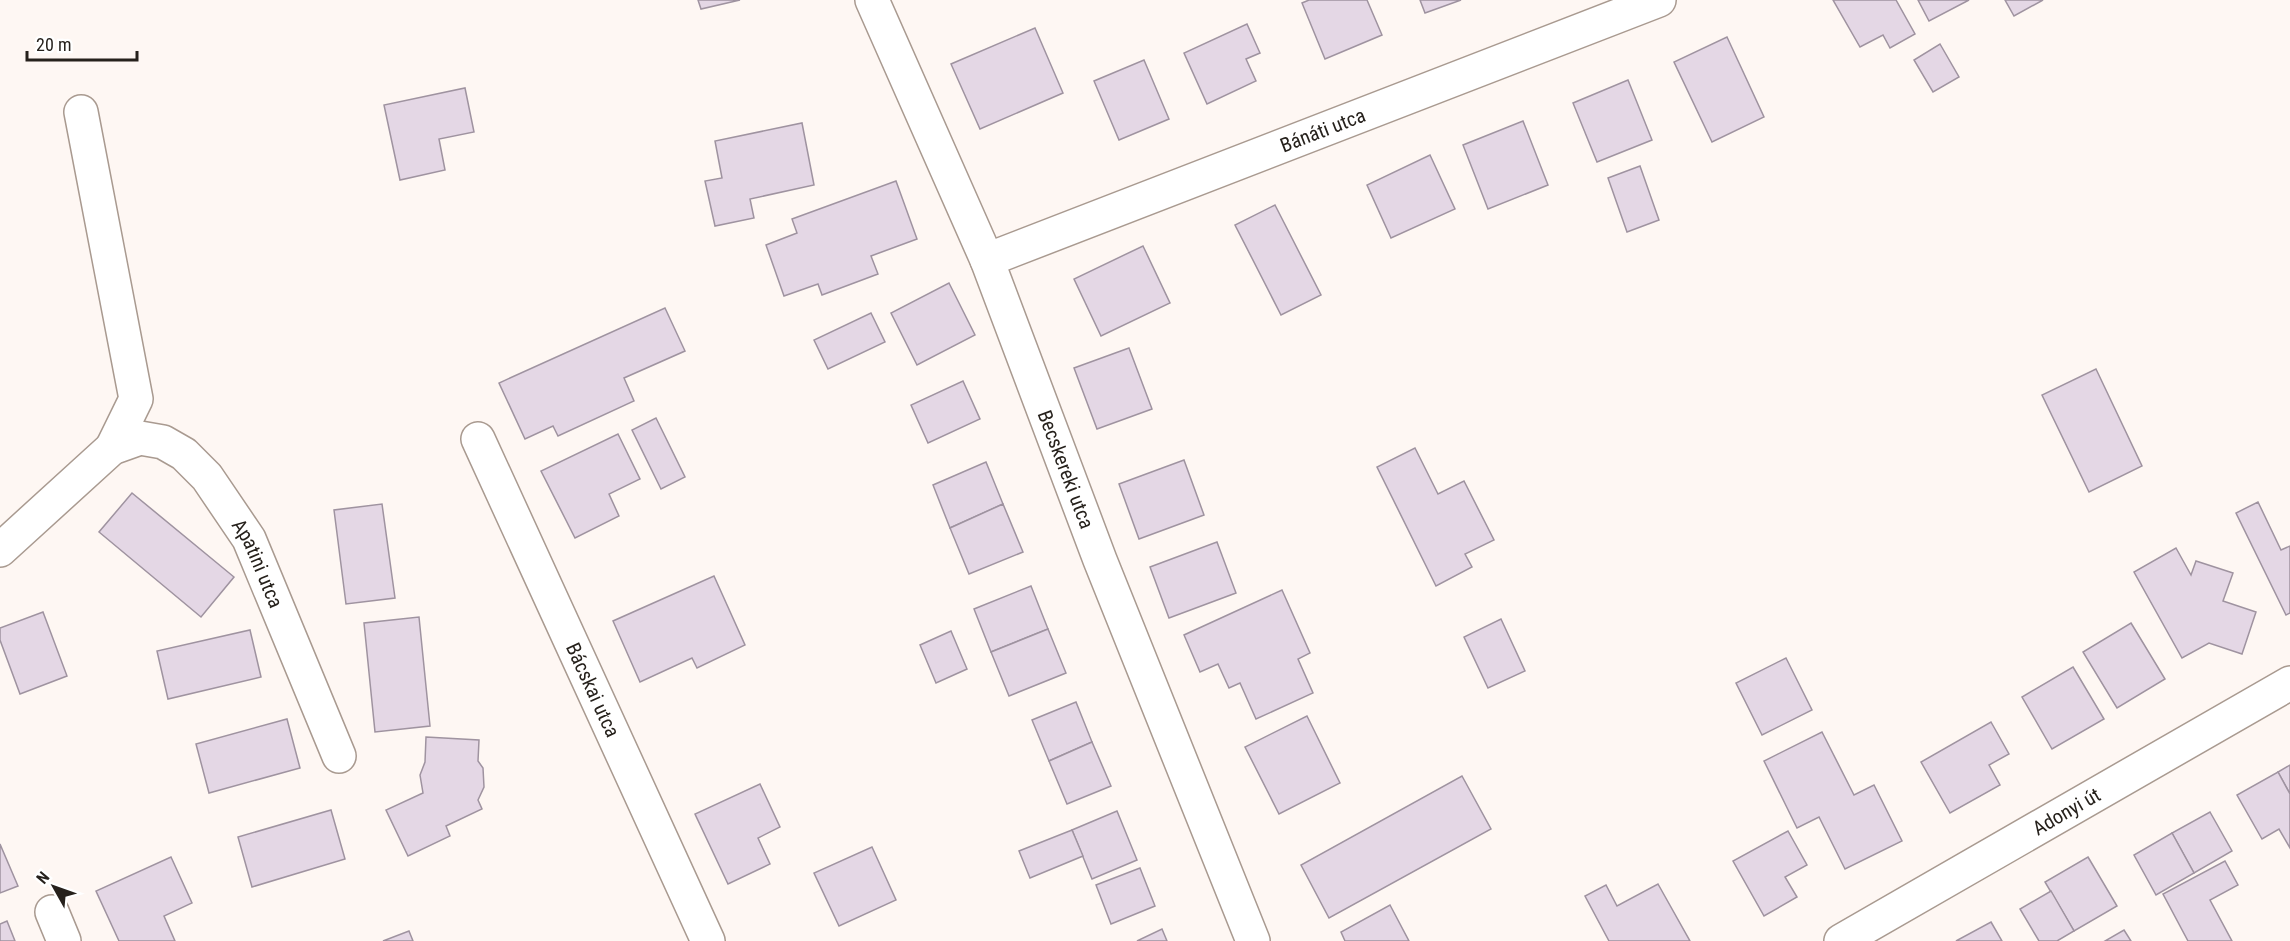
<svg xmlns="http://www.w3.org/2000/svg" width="2290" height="941" font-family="'Roboto Condensed',sans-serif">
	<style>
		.building { fill: #e4d7e5; stroke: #9f93a0; stroke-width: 1.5 }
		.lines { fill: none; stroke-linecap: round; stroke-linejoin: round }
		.street-casing { stroke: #a99a90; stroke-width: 36 }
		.secondary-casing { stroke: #a99a90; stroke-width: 36 }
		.street { stroke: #fff; stroke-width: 33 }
		.secondary { stroke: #fff; stroke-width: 33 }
		.labels { text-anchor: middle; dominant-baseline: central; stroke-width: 4.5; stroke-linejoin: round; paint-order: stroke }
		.street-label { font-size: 20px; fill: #26211c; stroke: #fff }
	</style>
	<rect width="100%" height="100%" fill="#fef7f3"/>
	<!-- building -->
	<g class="building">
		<path d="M698,0H740L701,9Z"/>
		<path d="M1309,0H1367L1382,35L1325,59L1302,3Z"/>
		<path d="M1420,0H1461L1425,13Z"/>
		<path d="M1833,0H1896L1915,34L1890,48L1883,35L1860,47Z"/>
		<path d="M1918,0H1969L1929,21Z"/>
		<path d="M2005,0H2043L2014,16Z"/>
		<path d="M1247,24L1260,53L1246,59L1256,81L1207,104L1184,53Z"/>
		<path d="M1035,28L1063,93L980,129L951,64Z"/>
		<path d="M1727,37L1764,117L1712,142L1674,62Z"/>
		<path d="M1940,44L1959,77L1933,92L1914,60Z"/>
		<path d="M1144,60L1169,119L1119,140L1094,81Z"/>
		<path d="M1628,80L1652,140L1597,162L1573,103Z"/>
		<path d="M465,88L474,132L439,139L445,170L400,180L384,105Z"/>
		<path d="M1523,121L1548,185L1488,209L1463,145Z"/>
		<path d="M802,123L814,185L750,199L754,218L715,226L705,181L722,178L715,141Z"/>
		<path d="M1430,155L1455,209L1391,238L1367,185Z"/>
		<path d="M1640,166L1659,220L1627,232L1608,178Z"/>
		<path d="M896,181L917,239L871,256L878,274L822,295L818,284L784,296L766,245L797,233L792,219Z"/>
		<path d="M1275,205L1321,295L1281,315L1235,225Z"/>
		<path d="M1143,246L1170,303L1101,336L1074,279Z"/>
		<path d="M949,283L975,335L917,365L891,313Z"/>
		<path d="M665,308L685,351L624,378L634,401L558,436L553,426L525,439L499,383Z"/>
		<path d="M871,313L885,342L828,369L814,340Z"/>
		<path d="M1129,348L1152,409L1097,429L1074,368Z"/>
		<path d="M2096,369L2142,466L2089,492L2042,395Z"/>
		<path d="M963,381L980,419L928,443L911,405Z"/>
		<path d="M656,418L685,477L661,489L632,430Z"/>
		<path d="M618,434L640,479L609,494L619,516L575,538L541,471Z"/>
		<path d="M1415,448L1438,494L1464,481L1494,540L1465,554L1472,567L1436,586L1377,467Z"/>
		<path d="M1184,460L1204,515L1139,539L1119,484Z"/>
		<path d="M986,462L1003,504L950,528L933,485Z"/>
		<path d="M132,493L234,577L201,617L99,532Z"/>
		<path d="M2258,502L2281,550L2290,546V613L2286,615L2236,513Z"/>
		<path d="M382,504L395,598L346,604L334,510Z"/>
		<path d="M1003,504L1023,552L969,574L950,528Z"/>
		<path d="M1217,542L1236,593L1169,618L1150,567Z"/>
		<path d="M2176,548L2191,575L2196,561L2233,573L2223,601L2256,612L2242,654L2209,643L2182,658L2134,572Z"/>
		<path d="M714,576L745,645L697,668L692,658L640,682L613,621Z"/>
		<path d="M1031,586L1048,629L991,652L974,609Z"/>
		<path d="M1282,590L1310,653L1298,659L1313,693L1256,719L1240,683L1229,688L1218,664L1200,672L1184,635Z"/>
		<path d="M43,612L67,676L20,694L0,640V628Z"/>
		<path d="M419,617L430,726L375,732L364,623Z"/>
		<path d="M1501,619L1525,671L1488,688L1464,637Z"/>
		<path d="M2131,623L2165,679L2117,708L2083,652Z"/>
		<path d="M1048,629L1066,673L1009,696L991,652Z"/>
		<path d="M250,630L261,677L168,699L157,651Z"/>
		<path d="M951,631L967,669L936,683L920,645Z"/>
		<path d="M1786,658L1812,710L1762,735L1736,683Z"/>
		<path d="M2073,667L2104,719L2052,749L2022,697Z"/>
		<path d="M1076,702L1092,742L1049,761L1032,720Z"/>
		<path d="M1307,716L1340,783L1279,814L1245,747Z"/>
		<path d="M287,719L300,768L209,793L196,744Z"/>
		<path d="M1991,722L2009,754L1989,765L2000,785L1950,813L1921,762Z"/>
		<path d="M1822,732L1854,795L1874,785L1902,841L1845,869L1819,817L1797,828L1764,761Z"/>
		<path d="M426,737L479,740L478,761L483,768L484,787L478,800L482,809L446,826L450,836L408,856L386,810L423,793L420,775L425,762Z"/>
		<path d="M1092,742L1111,786L1067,804L1049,761Z"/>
		<path d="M2290,765V794L2278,772Z"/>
		<path d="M2278,772L2290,794V848L2279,829L2262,839L2237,795Z"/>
		<path d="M1462,776L1491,829L1329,918L1301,865Z"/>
		<path d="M760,784L780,827L758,838L770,864L728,884L695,814Z"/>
		<path d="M331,810L345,859L252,887L238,837Z"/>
		<path d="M1117,811L1137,860L1092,879L1072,830Z"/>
		<path d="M2210,812L2232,851L2194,873L2172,833Z"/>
		<path d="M1072,830L1083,856L1030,878L1019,851Z"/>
		<path d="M1788,831L1807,865L1785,877L1797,897L1764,916L1733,861Z"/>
		<path d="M2172,833L2194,873L2156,895L2134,855Z"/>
		<path d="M0,844L18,886L0,893Z"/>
		<path d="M872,847L896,900L839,926L814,873Z"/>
		<path d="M171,857L192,903L164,916L175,941H119L96,891Z"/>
		<path d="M2088,857L2117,906L2074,931L2045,882Z"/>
		<path d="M2225,861L2238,885L2210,900L2232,941H2188L2163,894Z"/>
		<path d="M1140,868L1155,906L1111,924L1096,885Z"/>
		<path d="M1658,884L1690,941H1609L1585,896L1606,885L1617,906Z"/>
		<path d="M2051,891L2074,931L2057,941H2039L2020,909Z"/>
		<path d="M1390,905L1409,941H1345L1341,932Z"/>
		<path d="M7,921L15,941H0V924Z"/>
		<path d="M1991,922L2002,941H1956Z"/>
		<path d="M1162,929L1167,941H1137Z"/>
		<path d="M2124,930L2131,941H2105Z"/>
		<path d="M409,931L413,941H383Z"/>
	</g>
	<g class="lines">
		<!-- street casing -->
		<g class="street-casing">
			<g id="street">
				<path id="s1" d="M872,0L987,260L1100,560L1253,941"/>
				<path d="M81,112L136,399L112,448"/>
				<path id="s2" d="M987,260L1659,0"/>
				<path id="s3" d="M478,439L708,941"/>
				<path id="s4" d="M0,550L112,448L140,438L163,442L184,454L207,477L249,539L339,756"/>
				<path d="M52,912L64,941"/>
			</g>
		</g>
		<!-- secondary casing -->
		<g class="secondary-casing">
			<g id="secondary">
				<path id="s5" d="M1841,941L2290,683"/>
			</g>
		</g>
		<!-- street -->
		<use href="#street" class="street"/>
		<!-- secondary -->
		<use href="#secondary" class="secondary"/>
	</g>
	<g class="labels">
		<!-- street labels -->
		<g class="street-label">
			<text stroke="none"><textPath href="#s2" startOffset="360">Bánáti utca</textPath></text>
			<text stroke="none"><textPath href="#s1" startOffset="508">Becskereki utca</textPath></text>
			<text stroke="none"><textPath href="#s4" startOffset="362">Apatini utca</textPath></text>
			<text stroke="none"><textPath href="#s3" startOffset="276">Bácskai utca</textPath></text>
			<text stroke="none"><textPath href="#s5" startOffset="260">Adonyi út</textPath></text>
		</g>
	</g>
	<!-- north arrow -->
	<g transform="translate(54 887) rotate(310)" stroke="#ffffff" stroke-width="4.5" paint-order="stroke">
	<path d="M0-4.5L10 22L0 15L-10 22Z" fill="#26211c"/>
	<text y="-9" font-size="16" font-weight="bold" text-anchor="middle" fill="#26211c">N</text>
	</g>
	<!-- scale -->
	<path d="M27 51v9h110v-9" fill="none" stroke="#26211c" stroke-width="3"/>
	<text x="36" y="51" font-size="18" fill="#26211c" stroke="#ffffff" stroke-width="4.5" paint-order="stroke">20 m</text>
</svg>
